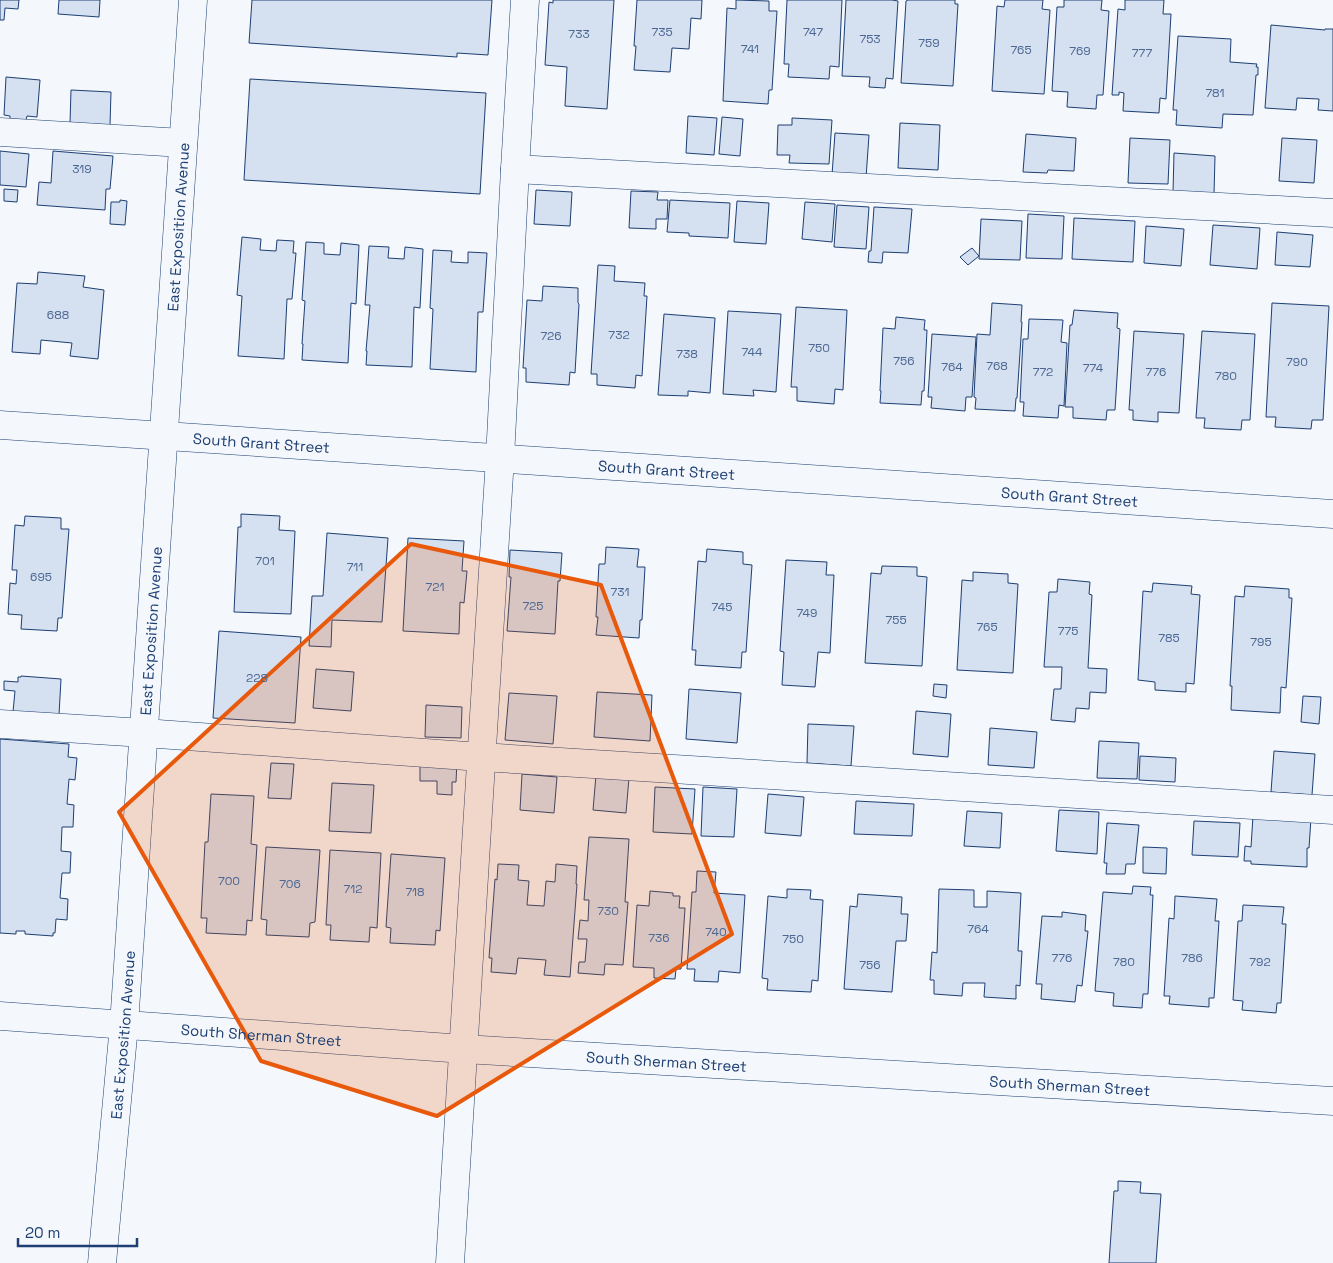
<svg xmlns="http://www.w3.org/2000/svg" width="1333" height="1263" font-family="'Space Grotesk',sans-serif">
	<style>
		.building { fill: #d5e0f0; stroke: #1d3f73 }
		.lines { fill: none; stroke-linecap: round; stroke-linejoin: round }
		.minor-casing { stroke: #1d3f73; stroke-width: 29 }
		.minor { stroke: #f4f7fb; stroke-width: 28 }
		.marked { fill: #e8590c; fill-opacity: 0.2; stroke: #e8590c; stroke-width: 4; stroke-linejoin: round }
		.labels { text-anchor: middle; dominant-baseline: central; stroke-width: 4; stroke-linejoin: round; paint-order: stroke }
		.number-label { font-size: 12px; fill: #4b6792 }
		.street-label { font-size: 15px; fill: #1d3f73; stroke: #f4f7fb }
	</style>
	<rect width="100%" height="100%" fill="#f4f7fb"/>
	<!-- building -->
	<g class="building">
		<path d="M0,0H19L18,9L5,8L4,20H0Z"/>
		<path d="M59,0H100L99,17L58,14Z"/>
		<path d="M252,0H492L488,55L457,53V57L249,43Z"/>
		<path d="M553,0H614L607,109L565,106L567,67L545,65L549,2L553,3Z"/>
		<path d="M637,0H702L701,19L691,18L689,49L672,48L670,72L634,70L636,46H634Z"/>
		<path d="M736,0L769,1V11H777L772,90H769L768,104L723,101L727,8L736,9Z"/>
		<path d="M787,0H842L839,67L830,66L829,79L788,77L789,64H784Z"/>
		<path d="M846,0H892L898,1L893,79L886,78L885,88L869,87L870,77L842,76Z"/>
		<path d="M908,0H955V4H958L953,86L901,83L906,1Z"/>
		<path d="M1005,0H1043L1042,9L1050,10L1044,94L992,91L997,6L1004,7Z"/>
		<path d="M1064,0H1102L1101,10L1109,11L1103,95H1097L1096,109L1067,107L1068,92L1052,91L1057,7H1064Z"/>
		<path d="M1125,0H1164L1163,14H1171L1166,99L1160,98L1159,113L1123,111L1124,93L1119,92V95H1112L1118,9L1125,10Z"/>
		<path d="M1271,25L1325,30V29H1333V111L1318,110L1319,99L1297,98L1296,110L1265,108Z"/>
		<path d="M1178,36L1231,39L1230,62L1257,64L1256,67H1258V75H1256L1253,115L1223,114L1222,128L1176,125L1177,110H1173Z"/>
		<path d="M6,77L40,80L37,117L27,116L26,120L10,119V116L4,115Z"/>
		<path d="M250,79L486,93L480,194L244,180Z"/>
		<path d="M71,90L111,92L110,125L70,123Z"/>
		<path d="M688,116L717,118L714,155L686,153Z"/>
		<path d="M722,117L743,119L740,156L719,154Z"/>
		<path d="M792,118L832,120L829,164L789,163L790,155H777L778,125H792Z"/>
		<path d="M900,123L940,125L938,170L898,168Z"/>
		<path d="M835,133L869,135L866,178L832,175Z"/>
		<path d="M1026,134L1076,138L1074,171L1048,170L1047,173L1023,172Z"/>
		<path d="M1130,138L1170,140L1168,184L1128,183Z"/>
		<path d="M1282,138L1317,140L1314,183L1279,181Z"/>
		<path d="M0,151L29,154L26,187L0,185Z"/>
		<path d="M53,151L113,156L110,189H106L105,210L37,205L39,182L51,183Z"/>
		<path d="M1174,153L1215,156L1214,194L1173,192Z"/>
		<path d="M4,189L18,190L17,202L4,201Z"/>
		<path d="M536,190L572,192L570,226L534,224Z"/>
		<path d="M631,191L658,192L657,200H668L667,219H656V229L629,228Z"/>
		<path d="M120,200L127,201L125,225L110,224L111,202H120Z"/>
		<path d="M670,200L730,203L728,238L689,236V233L667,232Z"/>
		<path d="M737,201L769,203L766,244L734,242Z"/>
		<path d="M805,202L835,204L832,242L802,239Z"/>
		<path d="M837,205L869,207L866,249L834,247Z"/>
		<path d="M874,207L912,209L908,253L883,252L882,263L868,262L869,251H871Z"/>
		<path d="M1028,214L1064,216L1062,259L1026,258Z"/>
		<path d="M1074,218L1135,221L1133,262L1072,259Z"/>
		<path d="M981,219L1022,221L1020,260L979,259Z"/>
		<path d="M1213,225L1260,228L1257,269L1210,265Z"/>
		<path d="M1146,226L1184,229L1181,266L1144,263Z"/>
		<path d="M1277,232L1313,235L1310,267L1275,265Z"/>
		<path d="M242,237L261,239L260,250L276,251L277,240L294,241L293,253H296L292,299H287L284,359L238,356L242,296L237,295Z"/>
		<path d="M306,242L324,243V254L340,255L341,243L359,245L356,304L351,303L348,363L302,360L303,344H302L305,301L302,300Z"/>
		<path d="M369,246L389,247L388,258L404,259L405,247L423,249L420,308L414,307L412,367L366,365L367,351H366L370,305H365Z"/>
		<path d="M972,248L979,256L968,265L960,257Z"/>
		<path d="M433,250L452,251L451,262L468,263V252L487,253L483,312H478L476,372L430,369L433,309L430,308Z"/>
		<path d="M598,265L615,266L614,281L645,283L644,296H647L642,376L636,375L635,388L597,385V374H591Z"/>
		<path d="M38,272L85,276L83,287L104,290L98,359L70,356L72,343L41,340L40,354L12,352L17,283L37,284Z"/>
		<path d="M543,286L578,288V303L579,304L575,373L570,372L569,385L526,382V368H523L527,300L542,301Z"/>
		<path d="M992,303L1022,305L1021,322H1022L1017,398H1016L1015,411L975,409L976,398L974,397L977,334L990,335Z"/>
		<path d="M1272,303L1329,306L1323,420H1312L1311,429L1275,427L1276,417H1266Z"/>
		<path d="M796,307L847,310L843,390L835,389L834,404L797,401V387H791Z"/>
		<path d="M1074,310L1118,313L1117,328L1120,329L1115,410H1107L1106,420L1073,418V407H1065L1070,325H1072Z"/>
		<path d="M728,311L781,314L776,392L753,390L754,396L723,394Z"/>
		<path d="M664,314L715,318L710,393L688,391V396L658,395Z"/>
		<path d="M896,317L925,320L924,330H927L924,391H922L921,405L880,403L881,391H880L883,328L895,329Z"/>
		<path d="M1029,319L1063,320L1061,342L1067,343L1064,406L1059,405L1058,418L1023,416L1024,402H1020L1023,339H1028Z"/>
		<path d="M1134,331L1184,334L1179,413L1158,412V422L1133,420V410H1129Z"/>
		<path d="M1202,331L1255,334L1250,420H1242L1241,430L1204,428L1205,418H1196Z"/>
		<path d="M932,334L976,337L972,397H966L965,411L931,408L932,397H928Z"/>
		<path d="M241,514L280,516L279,530L295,531L291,614L234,612L238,527H241Z"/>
		<path d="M25,516L61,518V529H69L62,618H58L57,631L21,629L22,615L8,614L10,583L16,584L17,570H12L15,525L24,526Z"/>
		<path d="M327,533L388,538L382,622L332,620L331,647L309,646L312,596H323Z"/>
		<path d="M408,538L464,541L462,571H467L464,603L460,602L459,634L403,631Z"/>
		<path d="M606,547L639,549L637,567H645L642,620H640L639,638L596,635L598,617H596L599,564H605Z"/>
		<path d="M707,549L743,552V564L752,565L746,652H742L741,668L695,665L696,650H692L698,561L706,562Z"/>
		<path d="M510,550L562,553L560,581H558L555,634L507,631L511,577H509Z"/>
		<path d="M786,560L827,562L826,575H834L830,653L818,652L815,687L782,685L784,652L780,651Z"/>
		<path d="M882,566L917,567V576L927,577L922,666L865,663L871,573L881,574Z"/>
		<path d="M973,572L1008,574V583L1018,584L1013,673L957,670L962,580L973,581Z"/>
		<path d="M1058,579L1090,582L1089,594L1092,595L1088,668L1107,669L1106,693L1090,692L1089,709L1076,708L1075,722L1051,720L1054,689H1061L1062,667H1044L1049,592H1057Z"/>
		<path d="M1153,583L1192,586L1191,594L1200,595L1194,684L1186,683V692L1155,690V682L1138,680L1143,591L1152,592Z"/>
		<path d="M1245,586L1289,589V598H1292L1286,688L1281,687L1280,713L1231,710L1232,686H1230L1235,596L1244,597Z"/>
		<path d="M219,631L301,637L295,723L213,718Z"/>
		<path d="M316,669L354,672L351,711L313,708Z"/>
		<path d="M21,676L61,679L59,715L13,712L15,691L4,690V681L18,682V677H21Z"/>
		<path d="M934,684L947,685L946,698L933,696Z"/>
		<path d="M689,689L741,693L737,743L686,739Z"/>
		<path d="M597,692L652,695L650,741L594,737Z"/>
		<path d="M509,693L557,696L553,744L505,740Z"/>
		<path d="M1303,696L1321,697L1319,724L1301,722Z"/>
		<path d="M426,705L462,707L461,738L425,737Z"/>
		<path d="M916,711L951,714L948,757L913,754Z"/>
		<path d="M808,724L854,726L851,766L807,763Z"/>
		<path d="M990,728L1037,732L1034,768L988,765Z"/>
		<path d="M0,739L69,744L68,757L77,758L75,780L69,779L67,804L74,805L73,827H62L61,851L71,852L70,873H62L60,898L68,899L67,920L56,919L55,933H53V936L25,934V931H16V934L0,933Z"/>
		<path d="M1099,741L1139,743L1137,779L1097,778Z"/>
		<path d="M1274,751L1315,754L1312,795L1271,792Z"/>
		<path d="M1140,756L1176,758L1175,782L1139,780Z"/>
		<path d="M420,759L457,761L456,782H452V795L437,794V781H420Z"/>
		<path d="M271,763L294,764L291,799L268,798Z"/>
		<path d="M522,774L557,777L554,813L520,810Z"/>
		<path d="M596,775L629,778L626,813L593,810Z"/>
		<path d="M332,783L374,785L371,833L329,831Z"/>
		<path d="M655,787L695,789L692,834L653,832Z"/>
		<path d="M703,787L737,789L734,837L701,836Z"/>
		<path d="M211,794L254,796L251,844L257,845L252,921L247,920L246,935L206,933L207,918H201L205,842H208Z"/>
		<path d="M768,794L804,797L801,836L765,833Z"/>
		<path d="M856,801L914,804L912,836L854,834Z"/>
		<path d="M1059,810L1099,812L1097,854L1056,851Z"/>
		<path d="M967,811L1002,813L1000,848L964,846Z"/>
		<path d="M1253,816L1311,818L1309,848H1307V867L1251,864V861H1244L1245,846L1251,847Z"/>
		<path d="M1194,821L1240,823L1238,857L1192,855Z"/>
		<path d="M1107,823L1139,825L1135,864H1126L1125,874H1106L1107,863H1104Z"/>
		<path d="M589,837L629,839L625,902H628L623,965L605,964L604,975L578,973L579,962H585L587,939H578L580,920L588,921L589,900H584Z"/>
		<path d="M266,847L320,850L315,922L310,923L309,937L266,935L267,920L261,919Z"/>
		<path d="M1143,847L1167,848L1166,874L1143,873Z"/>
		<path d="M330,850L381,853L377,928L370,927L369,942L330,940L331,925H326Z"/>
		<path d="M391,854L445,858L440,931L436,930L435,945L390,943L391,928L386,927Z"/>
		<path d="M498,864L519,865L518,880L529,881L527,905L544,906L546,881L555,882L556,864L577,866L576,884H577L570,977L544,975L546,960L518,958L516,974L491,972L492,958H489L495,879L497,880Z"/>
		<path d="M697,871L716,872L714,893L745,895L740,973L719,971L718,982L694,981L695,969H687L692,892H696Z"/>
		<path d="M1133,886L1151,887L1150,895H1153L1148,994H1143L1142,1008L1113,1006L1114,993L1095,991L1103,892L1132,894Z"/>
		<path d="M787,889L811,890L810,899L823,900L818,981L812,980L811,992L767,990L768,979L762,978L768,896L787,898Z"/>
		<path d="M939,889L974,890V907H987V891L1021,893L1018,951H1022L1020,986L1016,985V999L984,997L985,983H963L962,996L934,994V980H930L932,952L937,953Z"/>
		<path d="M650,891L673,893V896H680L679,908H685L681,969H676L675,979L654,978V968L633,967L637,905L649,906Z"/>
		<path d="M858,894L902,897L901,914H908L906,941H896L892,992L844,989L850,906L857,907Z"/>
		<path d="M1175,896L1217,899L1215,921H1219L1214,998H1209V1007L1169,1004L1170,996H1164L1169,918L1174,919Z"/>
		<path d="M1243,905L1284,907L1282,924H1286L1281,1003H1277L1276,1013L1242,1010L1243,1001L1233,1000L1238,921H1242Z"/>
		<path d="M1062,912L1086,915L1085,931H1088L1082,986L1077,985L1075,1002L1041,999L1042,984H1036L1042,916L1062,917Z"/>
		<path d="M1118,1181L1141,1182L1140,1193L1161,1194L1156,1263H1109L1114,1191H1118Z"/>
	</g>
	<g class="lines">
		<!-- minor casing -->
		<g class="minor-casing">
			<g id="minor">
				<path d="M0,132L183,143"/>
				<path d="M515,169L1333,213"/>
				<path id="s1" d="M0,425L1333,514"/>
				<path d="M0,724L144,733L481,757L1333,810"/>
				<path id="s2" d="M0,1016L464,1049L1333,1101"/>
				<path id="s3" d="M102,1263L124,1025L193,0"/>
				<path d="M450,1263L500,458L515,169L525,0"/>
			</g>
		</g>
		<!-- minor -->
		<use href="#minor" class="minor"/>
	</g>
	<!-- marked area -->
	<path class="marked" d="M411,544L601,585L732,934L437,1116L261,1061L119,812Z"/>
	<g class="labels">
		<!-- number labels -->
		<g class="number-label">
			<text x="662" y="32">735</text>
			<text x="813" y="32">747</text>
			<text x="579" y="34">733</text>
			<text x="870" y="39">753</text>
			<text x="929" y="43">759</text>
			<text x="750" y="49">741</text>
			<text x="1021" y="50">765</text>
			<text x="1080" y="51">769</text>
			<text x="1142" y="53">777</text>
			<text x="1215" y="93">781</text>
			<text x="82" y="169">319</text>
			<text x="58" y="315">688</text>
			<text x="619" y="335">732</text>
			<text x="551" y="336">726</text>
			<text x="819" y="348">750</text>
			<text x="752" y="352">744</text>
			<text x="687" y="354">738</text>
			<text x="904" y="361">756</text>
			<text x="1297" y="362">790</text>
			<text x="997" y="366">768</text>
			<text x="952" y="367">764</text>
			<text x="1093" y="368">774</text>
			<text x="1043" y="372">772</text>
			<text x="1156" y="372">776</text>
			<text x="1226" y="376">780</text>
			<text x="265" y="561">701</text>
			<text x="355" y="567">711</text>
			<text x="41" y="577">695</text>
			<text x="435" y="587">721</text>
			<text x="620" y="592">731</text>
			<text x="533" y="606">725</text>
			<text x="722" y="607">745</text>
			<text x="807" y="613">749</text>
			<text x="896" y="620">755</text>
			<text x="987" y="627">765</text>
			<text x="1068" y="631">775</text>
			<text x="1169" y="638">785</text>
			<text x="1261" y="642">795</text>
			<text x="257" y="678">228</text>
			<text x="229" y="881">700</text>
			<text x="290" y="884">706</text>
			<text x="353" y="889">712</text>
			<text x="415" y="892">718</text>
			<text x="608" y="911">730</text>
			<text x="978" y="929">764</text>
			<text x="716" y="932">740</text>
			<text x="659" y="938">736</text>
			<text x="793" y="939">750</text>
			<text x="1062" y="958">776</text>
			<text x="1192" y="958">786</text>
			<text x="1124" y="962">780</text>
			<text x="1260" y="962">792</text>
			<text x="870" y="965">756</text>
		</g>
		<!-- street labels -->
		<g class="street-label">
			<text stroke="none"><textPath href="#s3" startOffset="1039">East Exposition Avenue</textPath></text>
			<text stroke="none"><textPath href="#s1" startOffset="262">South Grant Street</textPath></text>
			<text stroke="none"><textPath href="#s1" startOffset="668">South Grant Street</textPath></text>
			<text stroke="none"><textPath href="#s1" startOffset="1072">South Grant Street</textPath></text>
			<text stroke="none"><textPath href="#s3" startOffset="634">East Exposition Avenue</textPath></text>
			<text stroke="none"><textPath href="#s2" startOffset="262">South Sherman Street</textPath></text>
			<text stroke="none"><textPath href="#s3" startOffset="229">East Exposition Avenue</textPath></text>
			<text stroke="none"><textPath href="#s2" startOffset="668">South Sherman Street</textPath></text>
			<text stroke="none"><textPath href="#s2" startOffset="1072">South Sherman Street</textPath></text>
		</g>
	</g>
	<!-- scale -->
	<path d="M18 1238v8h119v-8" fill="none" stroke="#1d3f73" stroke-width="2.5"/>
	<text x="25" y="1238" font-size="15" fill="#1d3f73" stroke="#f4f7fb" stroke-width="4" paint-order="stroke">20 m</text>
</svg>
